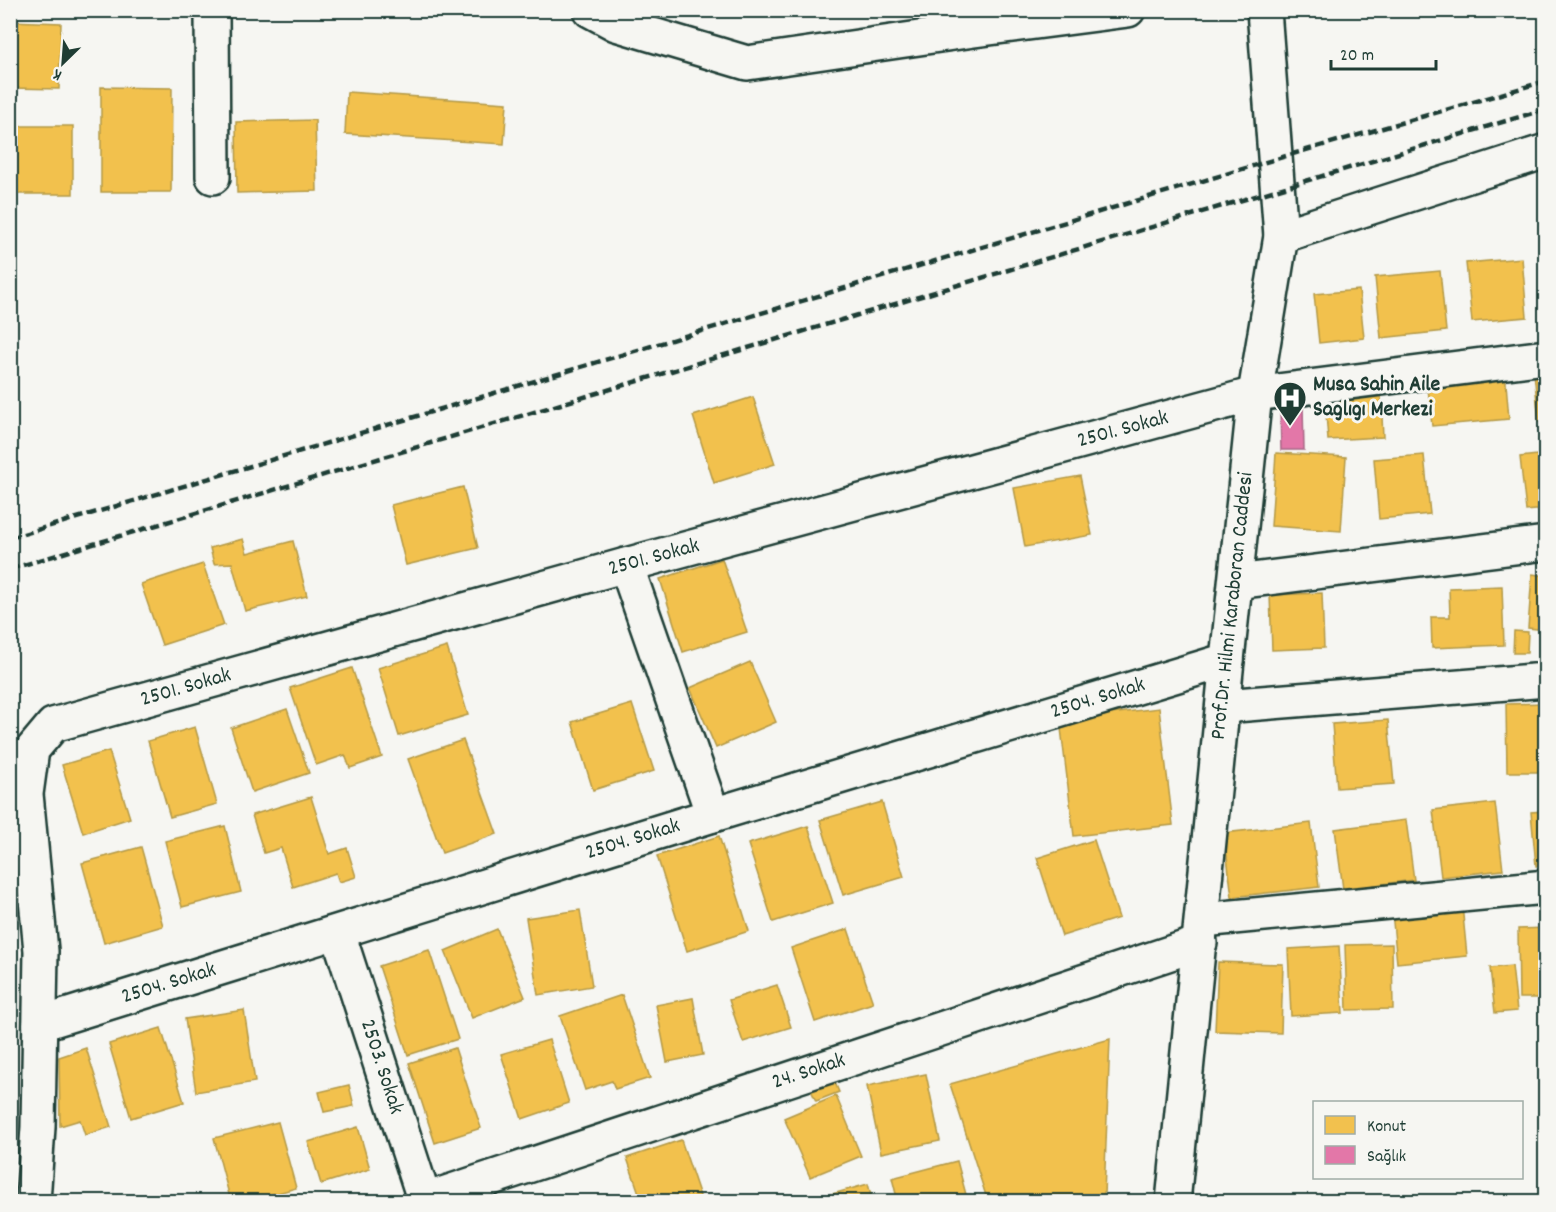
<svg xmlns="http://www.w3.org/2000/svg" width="1556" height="1212" font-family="Dekko,sans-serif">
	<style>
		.homes { fill: #f2c14e; stroke: #b39946; stroke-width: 1.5 }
		.health { fill: #e377a8; stroke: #a86685; stroke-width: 1.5 }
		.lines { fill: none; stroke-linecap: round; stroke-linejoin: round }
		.minor-casing { stroke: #1f3d34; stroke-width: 38 }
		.tertiary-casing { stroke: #1f3d34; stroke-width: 38 }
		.minor { stroke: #f6f6f2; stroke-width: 33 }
		.tertiary { stroke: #f6f6f2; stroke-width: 33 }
		.rail { stroke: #1f3d34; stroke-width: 4.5; stroke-dasharray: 9 4.5; stroke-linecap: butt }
		.labels { text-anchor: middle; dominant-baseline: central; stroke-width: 6; stroke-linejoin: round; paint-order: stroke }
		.poi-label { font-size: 22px; font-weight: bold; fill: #1f3d34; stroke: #f6f6f2; text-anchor: start }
		.street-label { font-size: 22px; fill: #1f3d34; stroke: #f6f6f2 }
	</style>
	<rect width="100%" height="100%" fill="#f6f6f2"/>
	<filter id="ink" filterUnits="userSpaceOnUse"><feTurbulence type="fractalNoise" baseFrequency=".0167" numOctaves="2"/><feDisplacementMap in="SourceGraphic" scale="12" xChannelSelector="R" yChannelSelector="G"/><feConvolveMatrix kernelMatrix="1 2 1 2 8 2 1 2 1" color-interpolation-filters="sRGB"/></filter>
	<g filter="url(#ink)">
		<!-- homes -->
		<g class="homes">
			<path d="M10,21L61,23L59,89L10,88Z"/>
			<path d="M101,87L172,88L171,192H101Z"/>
			<path d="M347,92L507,103L504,144L345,134Z"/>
			<path d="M315,120L317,191L237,193L236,122Z"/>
			<rect x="10" y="126" width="63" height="68"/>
			<path d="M1541,178H1546V217H1545Z"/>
			<path d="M1522,258L1527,317L1472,322L1466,263Z"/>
			<path d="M1440,271L1446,331L1381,338L1375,277Z"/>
			<path d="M1359,290L1364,338L1319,343L1314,294Z"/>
			<path d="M1546,362V421L1539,422L1533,363Z"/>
			<path d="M1505,371L1509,419L1432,426L1427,379Z"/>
			<path d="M1381,396L1383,437L1328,440L1325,400Z"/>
			<path d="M753,397L775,464L714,483L693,416Z"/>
			<path d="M1276,453L1346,457L1341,531L1271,526Z"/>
			<path d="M1546,454V509L1526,511L1520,457Z"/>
			<path d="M1424,455L1430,514L1379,519L1374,459Z"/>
			<path d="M1080,476L1092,535L1025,547L1014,488Z"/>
			<path d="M463,487L478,548L406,565L391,505Z"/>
			<path d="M243,539L247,553L293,541L307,596L245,611L232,563L214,564L210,548Z"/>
			<path d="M722,559L747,632L683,652L660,579Z"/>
			<path d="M203,564L224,625L162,645L141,584Z"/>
			<path d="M1532,574L1546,576V630L1528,628Z"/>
			<path d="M1502,586L1504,645L1432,648L1431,617H1450L1449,588Z"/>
			<path d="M1322,593L1324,648L1272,650L1270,595Z"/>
			<path d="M1514,631L1528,632L1527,653H1513Z"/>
			<path d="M447,647L468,715L399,736L378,668Z"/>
			<path d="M750,662L776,722L716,748L690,688Z"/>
			<path d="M352,668L382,757L350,768L345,755L316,765L290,688Z"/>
			<path d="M1546,703V772H1507L1506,704Z"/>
			<path d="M632,704L654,771L593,790L572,722Z"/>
			<path d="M1159,708L1173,825L1074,836L1060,720Z"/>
			<path d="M287,709L309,773L252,792L231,728Z"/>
			<path d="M1388,720L1394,784L1337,788L1332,724Z"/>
			<path d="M195,727L217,804L170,817L148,741Z"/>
			<path d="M463,740L497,834L442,853L408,759Z"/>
			<path d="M109,751L130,818L83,833L62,765Z"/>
			<path d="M1541,779H1546V866H1536L1531,812L1544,811Z"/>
			<path d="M311,797L329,854L347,848L356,877L339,882L336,873L293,887L281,848L264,853L252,815Z"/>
			<path d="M882,802L904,877L843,895L820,820Z"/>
			<path d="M1495,803L1503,870L1441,877L1433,810Z"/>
			<path d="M1406,820L1414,880L1343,889L1335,829Z"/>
			<path d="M1311,823L1319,887L1232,897L1224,833Z"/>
			<path d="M225,826L241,892L182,907L165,841Z"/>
			<path d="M808,826L833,903L773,922L748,844Z"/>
			<path d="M719,836L749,931L687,951L657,856Z"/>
			<path d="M1094,840L1119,918L1062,936L1037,858Z"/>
			<path d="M141,847L163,926L104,943L82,863Z"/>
			<path d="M1462,905L1467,956L1397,963L1392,912Z"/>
			<path d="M580,910L592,986L538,995L526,918Z"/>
			<path d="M1546,928V998H1519L1518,929Z"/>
			<path d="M497,929L525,997L472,1018L445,951Z"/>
			<path d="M848,929L873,1003L815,1022L791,948Z"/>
			<path d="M1392,944L1393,1009L1347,1010L1345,945Z"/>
			<path d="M1339,946L1343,1013L1291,1016L1288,949Z"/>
			<path d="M429,950L458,1039L408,1055L379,966Z"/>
			<path d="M1218,962L1283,964L1281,1033L1215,1031Z"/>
			<path d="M1512,966L1517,1011L1495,1013L1490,968Z"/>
			<path d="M777,985L791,1027L743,1042L729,1000Z"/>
			<path d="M622,995L650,1078L615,1089L612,1081L585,1090L560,1016Z"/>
			<path d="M693,998L703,1055L667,1062L656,1005Z"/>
			<path d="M244,1010L255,1082L196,1092L185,1019Z"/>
			<path d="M161,1028L184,1102L131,1118L109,1044Z"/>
			<path d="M1110,1039L1104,1195L1084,1202H988L950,1084Z"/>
			<path d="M549,1040L569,1103L522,1119L501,1054Z"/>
			<path d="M86,1048L111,1127L85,1135L80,1120L60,1126L59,1057Z"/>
			<path d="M455,1048L481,1128L435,1143L409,1063Z"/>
			<path d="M926,1074L940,1141L881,1153L867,1086Z"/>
			<path d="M833,1078L839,1092L816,1101L810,1088Z"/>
			<path d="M349,1085L354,1106L324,1112L319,1092Z"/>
			<path d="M836,1096L861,1156L810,1177L784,1118Z"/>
			<path d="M278,1122L296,1188L245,1202H231L214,1138Z"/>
			<path d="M358,1127L370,1169L321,1184L308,1142Z"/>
			<path d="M681,1140L702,1202H642L627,1158Z"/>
			<path d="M957,1161L968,1202H898L892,1178Z"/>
			<path d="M868,1184L873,1202H811V1200Z"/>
		</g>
		<!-- health -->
		<path class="health" d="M1303,406L1304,450H1281L1280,407Z"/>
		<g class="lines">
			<!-- minor casing -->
			<g class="minor-casing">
				<g id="minor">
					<path d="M212,10L213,177"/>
					<path d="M590,10L616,24L747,63L974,30L1128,10"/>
					<path d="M1281,236L1546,151"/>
					<path d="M626,565L713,815"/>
					<path d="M1236,582L1546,543"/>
					<path d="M1223,706L1546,680"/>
					<path d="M1202,920L1546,887"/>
					<path d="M338,933L425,1202"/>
					<path d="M40,1024L713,815L1227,660"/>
					<path d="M33,1202L38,1127L41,951L26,794L32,750L53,725L626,565L1255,394L1546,357"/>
					<path d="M419,1202L1200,943"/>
				</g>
			</g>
			<!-- tertiary casing -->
			<g class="tertiary-casing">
				<path id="tertiary" d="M1173,1202L1227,660L1255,394L1281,236L1264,10"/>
			</g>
			<!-- minor -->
			<use href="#minor" class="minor"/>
			<!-- tertiary -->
			<use href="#tertiary" class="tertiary"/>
			<!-- rail -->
			<g class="rail">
				<path d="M10,538L1296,153L1546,81"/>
				<path d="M10,569L1546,109"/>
			</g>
		</g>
	</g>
	<!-- icons -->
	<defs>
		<g id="hospital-pin" transform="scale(1.725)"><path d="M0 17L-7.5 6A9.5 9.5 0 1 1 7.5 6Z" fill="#1f3d34" stroke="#f6f6f2"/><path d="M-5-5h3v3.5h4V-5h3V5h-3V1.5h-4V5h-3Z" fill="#fff"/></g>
	</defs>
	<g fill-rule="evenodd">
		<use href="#hospital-pin" x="1290" y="398"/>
	</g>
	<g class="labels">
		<!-- poi labels -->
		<g class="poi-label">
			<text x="1313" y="385">Musa Sahin Aile<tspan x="1313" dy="25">Saglıgı Merkezi</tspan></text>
		</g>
		<!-- street labels -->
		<g class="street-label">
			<text transform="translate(1123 430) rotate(-15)">2501. Sokak</text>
			<text transform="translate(654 558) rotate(-15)">2501. Sokak</text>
			<text transform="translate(1233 606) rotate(-84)">Prof.Dr. Hilmi Karaboran Caddesi</text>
			<text transform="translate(186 688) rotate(-16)">2501. Sokak</text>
			<text transform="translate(1098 699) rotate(-17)">2504. Sokak</text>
			<text transform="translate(633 840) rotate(-17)">2504. Sokak</text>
			<text transform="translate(169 984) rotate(-17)">2504. Sokak</text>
			<text transform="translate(381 1067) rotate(72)">2503. Sokak</text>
			<text transform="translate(809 1072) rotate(-18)">24. Sokak</text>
		</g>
	</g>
	<!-- margin -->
	<rect width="1556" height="1212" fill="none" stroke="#f6f6f2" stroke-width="36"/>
	<rect x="18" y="18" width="1520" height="1176" fill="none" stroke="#1f3d34" stroke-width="2" filter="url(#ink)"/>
	<!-- legend -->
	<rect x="1313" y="1101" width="210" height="78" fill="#f6f6f2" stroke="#a0aca6" stroke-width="1.5"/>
	<rect x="1325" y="1116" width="30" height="18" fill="#f2c14e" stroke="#a0aca6" stroke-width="1.5"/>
	<text x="1367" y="1131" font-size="18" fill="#1f3d34">Konut</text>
	<rect x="1325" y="1146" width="30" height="18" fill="#e377a8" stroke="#a0aca6" stroke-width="1.5"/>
	<text x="1367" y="1161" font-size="18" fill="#1f3d34">Sağlık</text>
	<!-- north arrow -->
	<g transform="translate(63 63) rotate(205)" stroke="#f6f6f2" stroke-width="4.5" paint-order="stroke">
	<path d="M0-4.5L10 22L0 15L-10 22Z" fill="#1f3d34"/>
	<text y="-9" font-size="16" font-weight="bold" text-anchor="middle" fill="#1f3d34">K</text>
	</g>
	<!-- scale -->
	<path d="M1331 60v9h105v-9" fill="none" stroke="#1f3d34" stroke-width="3"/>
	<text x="1340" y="60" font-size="18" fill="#1f3d34" stroke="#f6f6f2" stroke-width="4.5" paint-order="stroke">20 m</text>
</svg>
